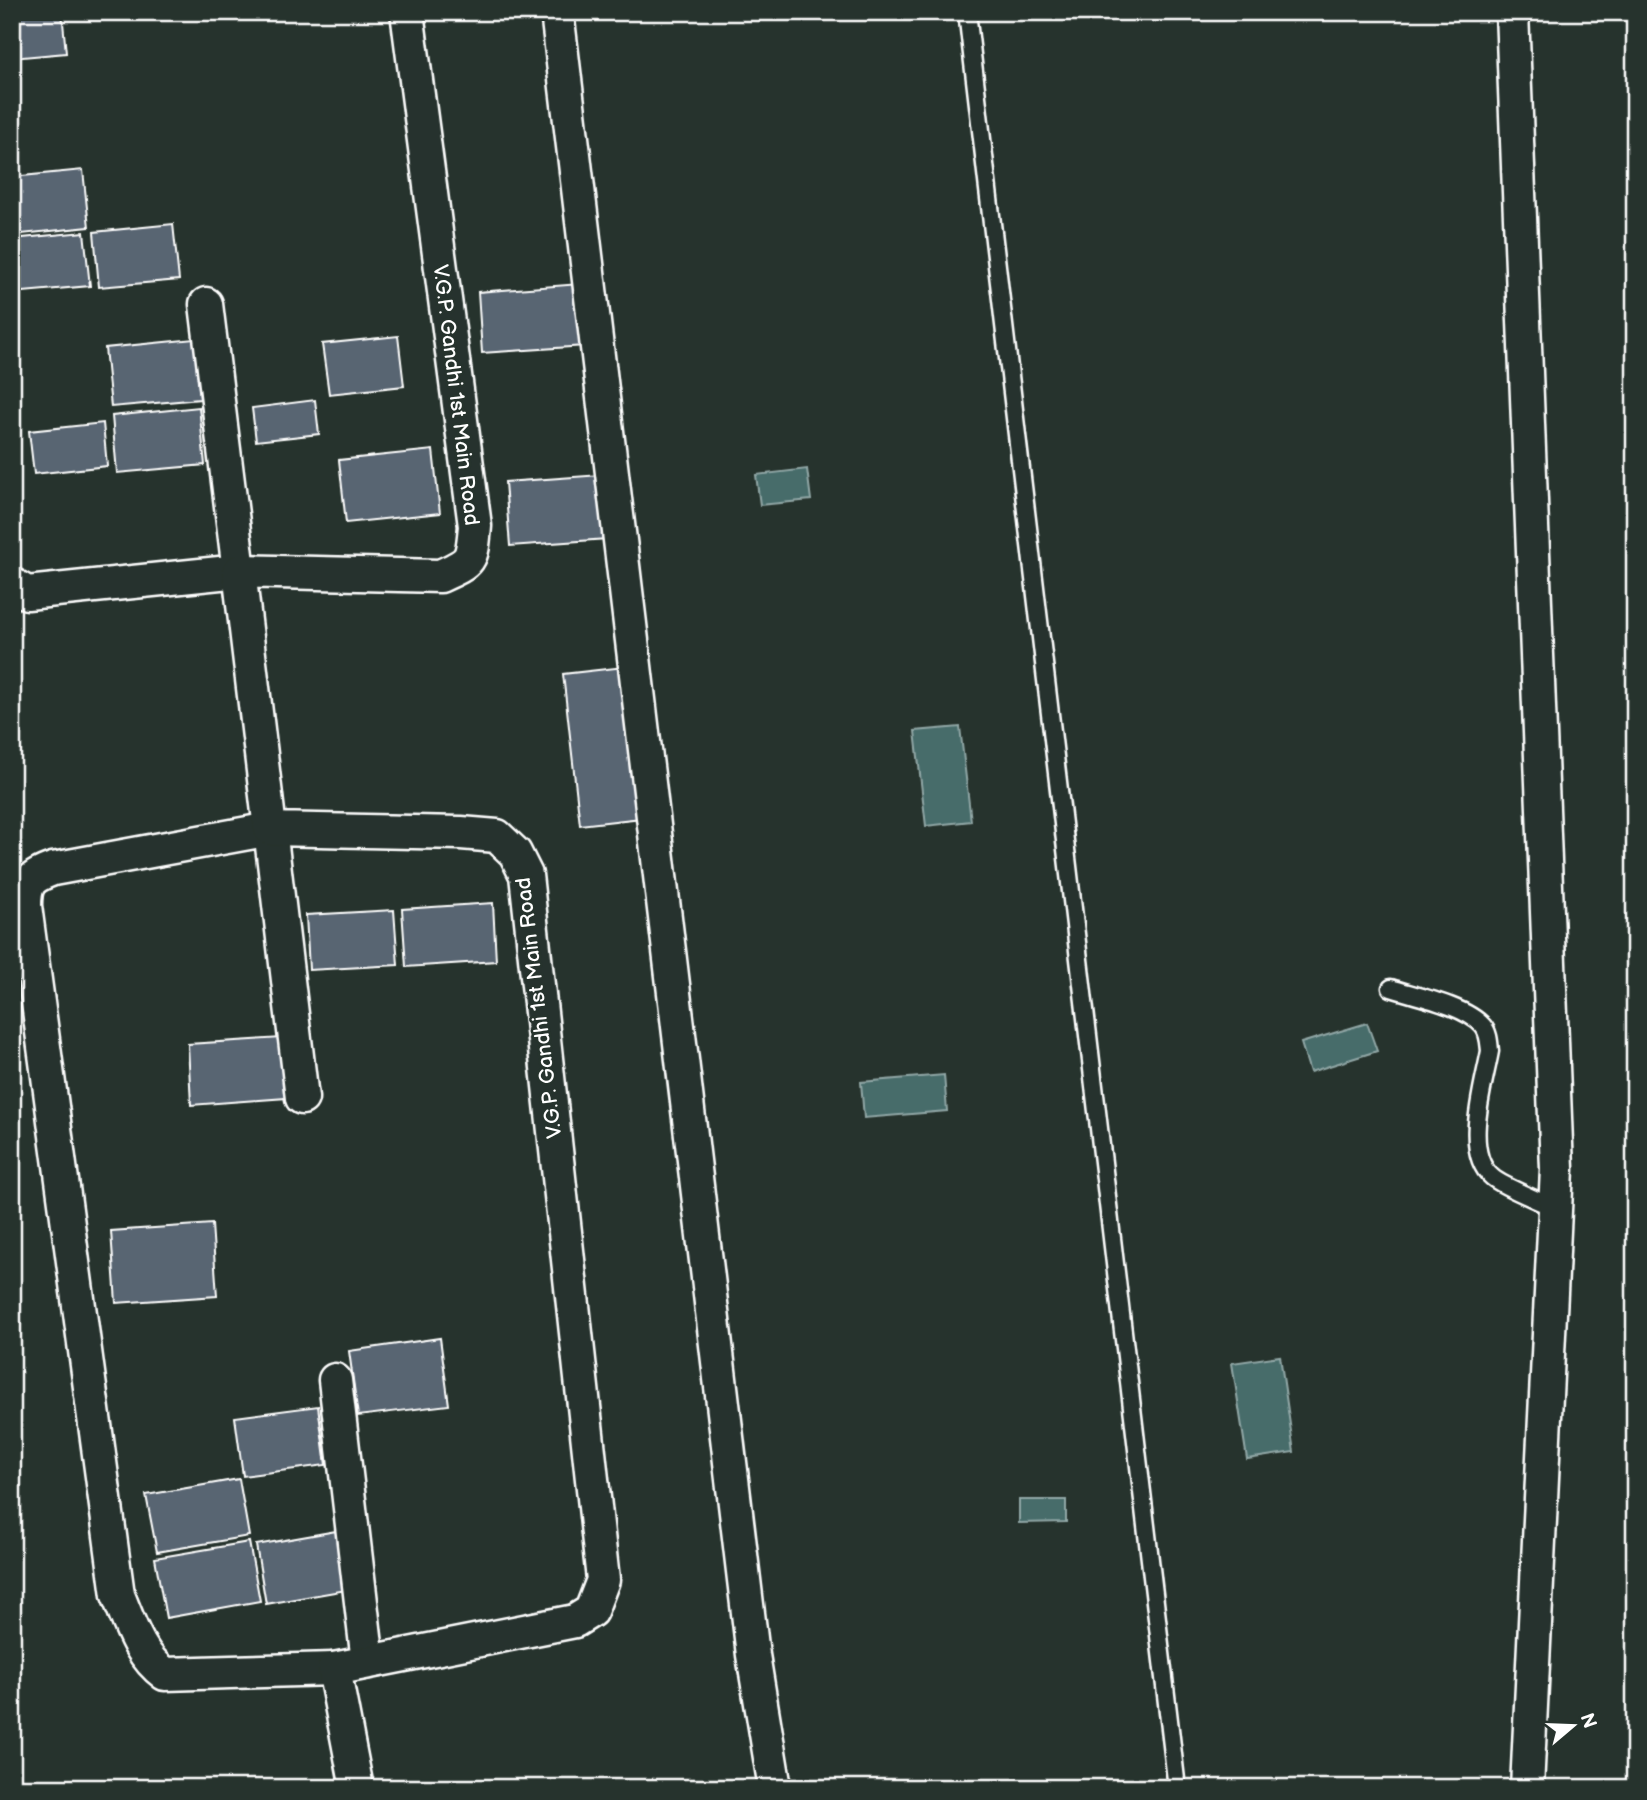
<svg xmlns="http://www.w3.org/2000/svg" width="1647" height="1800" font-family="'Balsamiq Sans',sans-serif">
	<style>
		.water { fill: #476c6b; stroke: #91a7a6; stroke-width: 2 }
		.building { fill: #596572; stroke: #fff; stroke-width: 2 }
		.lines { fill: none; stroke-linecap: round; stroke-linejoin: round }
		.service-casing { stroke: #fff; stroke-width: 21 }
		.minor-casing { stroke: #fff; stroke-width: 37 }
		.service { stroke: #26332d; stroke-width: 16 }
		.minor { stroke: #26332d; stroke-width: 32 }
		.labels { text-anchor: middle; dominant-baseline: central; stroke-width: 5; stroke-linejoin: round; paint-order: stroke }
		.street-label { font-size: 21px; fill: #fff; stroke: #26332d }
	</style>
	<rect width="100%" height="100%" fill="#26332d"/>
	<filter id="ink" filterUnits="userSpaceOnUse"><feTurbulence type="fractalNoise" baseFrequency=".0143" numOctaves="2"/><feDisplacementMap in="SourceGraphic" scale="14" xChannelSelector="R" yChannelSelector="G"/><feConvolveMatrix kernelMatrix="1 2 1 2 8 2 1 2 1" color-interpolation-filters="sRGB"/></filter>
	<g filter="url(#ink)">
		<!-- water -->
		<g class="water">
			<path d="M807,469L811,500L760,505L756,475Z"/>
			<path d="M960,727L971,821L926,826L915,731Z"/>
			<path d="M1367,1023L1377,1051L1310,1072L1301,1043Z"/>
			<path d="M944,1075L947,1111L864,1118L861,1082Z"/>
			<path d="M1280,1356L1294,1452L1247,1459L1232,1363Z"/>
			<path d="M1019,1500H1066V1522L1019,1523Z"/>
		</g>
		<!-- building -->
		<g class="building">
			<path d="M12,12H62L66,53L12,58Z"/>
			<path d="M83,170L89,227L12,235V177Z"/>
			<path d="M173,224L179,280L99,287L94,232Z"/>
			<path d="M84,232L90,286L12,293V239Z"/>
			<path d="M580,284L585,346L482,353L478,292Z"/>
			<path d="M398,336L404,386L329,394L322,344Z"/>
			<path d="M194,339L200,399L111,407L105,348Z"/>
			<path d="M315,400L319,434L256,441L252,408Z"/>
			<path d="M199,407L205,465L117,473L112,416Z"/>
			<path d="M103,423L107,466L34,474L29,431Z"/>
			<path d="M433,450L440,513L346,523L339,460Z"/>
			<path d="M601,475L607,539L510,546L505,482Z"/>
			<path d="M624,667L641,818L580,825L563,674Z"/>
			<path d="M493,903L496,961L406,967L402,909Z"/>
			<path d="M394,910L398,965L309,970L306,915Z"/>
			<path d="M282,1038L286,1098L191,1105L188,1044Z"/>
			<path d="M212,1224L217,1296L116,1303L111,1231Z"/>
			<path d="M440,1338L449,1405L358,1416L349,1351Z"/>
			<path d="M318,1406L326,1465L243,1476L235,1417Z"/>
			<path d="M239,1479L249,1536L157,1552L146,1495Z"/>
			<path d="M342,1530L352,1589L266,1604L256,1545Z"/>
			<path d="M249,1542L260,1601L166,1618L155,1558Z"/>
		</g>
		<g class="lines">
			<!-- service casing -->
			<g class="service-casing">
				<g id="service">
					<path d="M967,12L1177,1788"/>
					<path d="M1391,988C1416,996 1466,1006 1483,1026C1489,1033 1489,1042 1490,1051C1484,1085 1462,1152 1492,1177C1503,1187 1541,1201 1556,1209"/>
				</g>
			</g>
			<!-- minor casing -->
			<g class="minor-casing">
				<g id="minor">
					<path d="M557,12L753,1655L775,1788"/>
					<path d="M1512,12L1557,1169L1527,1788"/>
					<path d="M12,584L27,593L239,571L206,304"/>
					<path d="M302,1098L270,829L53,869C31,877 25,882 25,906L118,1595C130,1624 139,1655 165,1674L334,1669"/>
					<path d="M335,1380L368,1662"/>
					<path d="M357,1788L334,1669L575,1621L591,1611L603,1580L526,875L515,853L497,836L461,833L270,829L239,571L440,576C472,562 472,561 475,526L407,12"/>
				</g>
			</g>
			<!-- service -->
			<use href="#service" class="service"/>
			<!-- minor -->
			<use href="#minor" class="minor"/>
		</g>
	</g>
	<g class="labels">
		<!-- street labels -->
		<g class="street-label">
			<text transform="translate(456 395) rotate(83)">V.G.P. Gandhi 1st Main Road</text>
			<text transform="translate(539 1008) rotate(-97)">V.G.P. Gandhi 1st Main Road</text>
		</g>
	</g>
	<!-- margin -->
	<rect width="1647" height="1800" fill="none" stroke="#26332d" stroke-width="42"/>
	<rect x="21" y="21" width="1605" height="1758" fill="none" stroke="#fff" stroke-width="2.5" filter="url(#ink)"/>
	<!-- north arrow -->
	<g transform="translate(1573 1726) rotate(71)" stroke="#26332d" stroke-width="5" paint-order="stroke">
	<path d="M0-5L12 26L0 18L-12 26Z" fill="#ffffff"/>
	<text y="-10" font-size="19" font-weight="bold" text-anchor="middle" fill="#ffffff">N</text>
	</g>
</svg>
